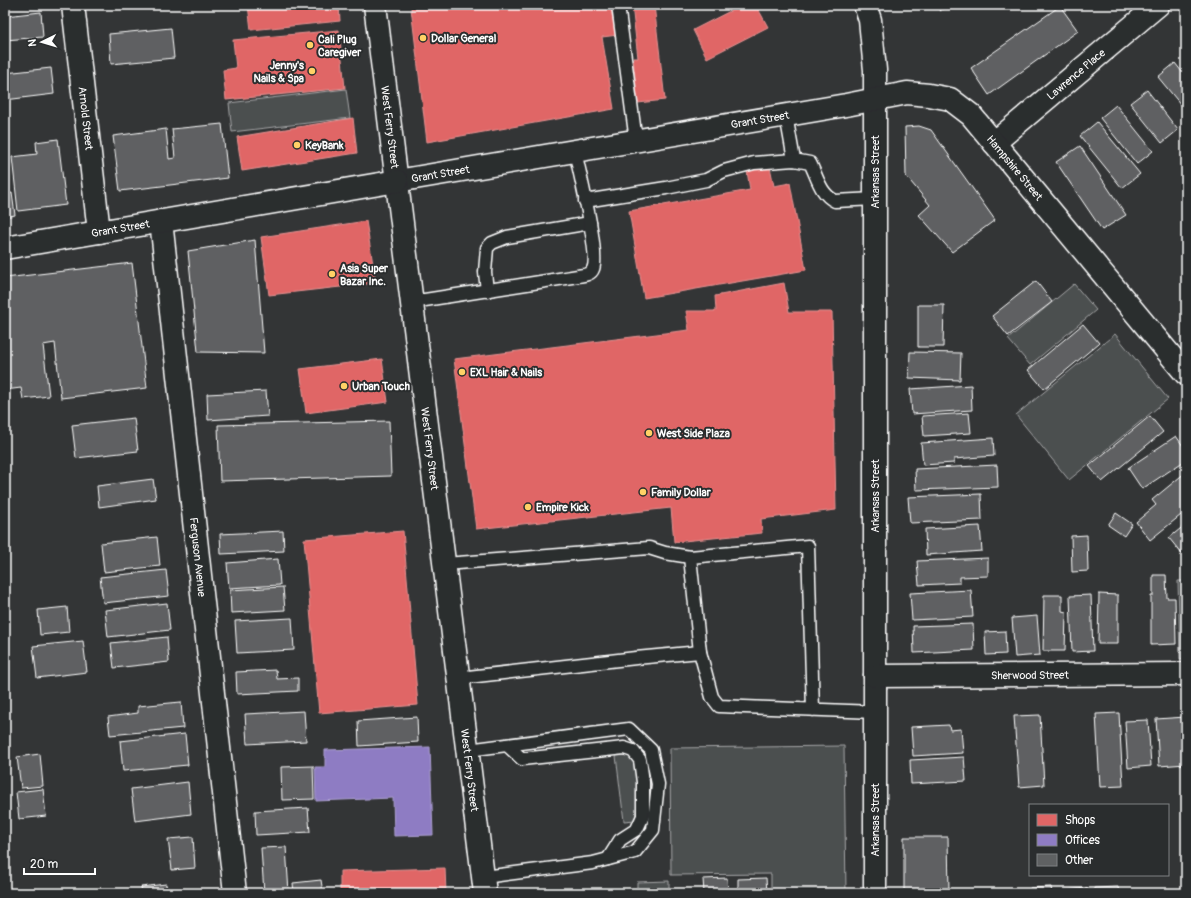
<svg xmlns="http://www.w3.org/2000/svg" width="1191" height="898" font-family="Pangolin,sans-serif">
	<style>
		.green { fill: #4c4f50; stroke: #a6a7a8 }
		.shops { fill: #e06666; stroke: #e99494 }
		.offices { fill: #8e7cc3; stroke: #b0a3d5 }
		.building { fill: #5f6162; stroke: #fff }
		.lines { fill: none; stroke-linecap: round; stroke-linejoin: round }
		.lane-casing { stroke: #fff; stroke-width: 15 }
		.street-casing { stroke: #fff; stroke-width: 25 }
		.secondary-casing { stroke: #fff; stroke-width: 25 }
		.lane { stroke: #2a2d2e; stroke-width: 12 }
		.street { stroke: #2a2d2e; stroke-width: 22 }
		.secondary { stroke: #2a2d2e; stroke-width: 22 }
		.poi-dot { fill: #ffd166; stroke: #2a2d2e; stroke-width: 1.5 }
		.labels { text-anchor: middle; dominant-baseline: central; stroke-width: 4; stroke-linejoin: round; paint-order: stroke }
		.poi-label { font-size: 11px; font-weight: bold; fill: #fff; stroke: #2a2d2e; text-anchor: start }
		.street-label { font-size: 11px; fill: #fff; stroke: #2a2d2e }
	</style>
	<rect width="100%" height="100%" fill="#333536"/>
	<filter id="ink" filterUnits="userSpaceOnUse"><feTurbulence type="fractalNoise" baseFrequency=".025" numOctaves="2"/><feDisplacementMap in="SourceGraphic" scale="8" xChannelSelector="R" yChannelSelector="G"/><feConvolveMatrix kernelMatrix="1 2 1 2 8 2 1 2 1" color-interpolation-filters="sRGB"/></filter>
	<g filter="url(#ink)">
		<!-- green -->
		<g class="green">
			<path d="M346,89L350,118L232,132L229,103Z"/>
			<path d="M1074,284L1096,310L1030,365L1008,339Z"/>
			<path d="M1115,334L1168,399L1069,480L1016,415Z"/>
			<path d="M1178,581H1186V658L1180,659Z"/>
			<path d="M844,746L846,893H771V874L671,875L670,748Z"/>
			<path d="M627,755C630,757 633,760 635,764C641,776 637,806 635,820L624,821L616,756Z"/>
			<path d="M669,881V893H637V882Z"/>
		</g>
		<!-- shops -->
		<g class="shops">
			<path d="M248,5H339L340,21L251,30Z"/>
			<path d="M430,5H613L618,35L602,37L614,109L427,142L411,8Z"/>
			<path d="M632,5H654L665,100L638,103L633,58H638Z"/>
			<path d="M742,5H756L768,27L707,58L693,30Z"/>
			<path d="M339,30L345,88L226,100L223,70L236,68L233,40Z"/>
			<path d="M353,118L357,153L242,171L237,137Z"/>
			<path d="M770,167L774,186L790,183L806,270L644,298L629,211L750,190L747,171Z"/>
			<path d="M366,221L376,283L269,295L261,237Z"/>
			<path d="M784,283L789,312H832L836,510L761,519L762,533L674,542L671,508L476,529L454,359L689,330L686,311H716L715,296Z"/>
			<path d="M382,359L388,402L306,413L300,369Z"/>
			<path d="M403,531L418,705L319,713L304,539Z"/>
			<path d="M445,868L446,893H340V871Z"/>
		</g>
		<!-- offices -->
		<path class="offices" d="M430,747L433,835L394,836L393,798L316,801L315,767H325V750Z"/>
		<!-- building -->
		<g class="building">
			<path d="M935,5H948L940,11Z"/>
			<path d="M1060,6L1078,31L989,95L971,68Z"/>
			<path d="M41,12L43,37L5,40V16Z"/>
			<path d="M171,28L174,58L111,64L109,34Z"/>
			<path d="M1175,63L1186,77V111L1158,77Z"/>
			<path d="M51,68L54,94L5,100V73Z"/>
			<path d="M1147,90L1178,130L1162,143L1130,103Z"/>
			<path d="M1116,105L1153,151L1137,164L1100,118Z"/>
			<path d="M1097,122L1140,174L1122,188L1080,136Z"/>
			<path d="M222,124L228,178L120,191L113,136L166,129L169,159L175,158L172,129Z"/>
			<path d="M919,126L931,130L995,220L952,252L919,215L930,205L906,176L905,127Z"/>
			<path d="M58,139L66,205L18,211L12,157L37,154L36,142Z"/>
			<path d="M1080,146L1126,215L1102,230L1056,162Z"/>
			<path d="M12,193L15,215L5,217V194Z"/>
			<path d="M255,240L264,353L198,352L188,251Z"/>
			<path d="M132,263L147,388L61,398L55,343L43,345L49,396L23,399L21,388L5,390V278Z"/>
			<path d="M1036,281L1052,302L1008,336L992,316Z"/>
			<path d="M918,305H944L943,347H918Z"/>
			<path d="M1083,324L1099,343L1044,389L1028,370Z"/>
			<path d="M910,352L961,353L960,380L909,378Z"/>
			<path d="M971,385L972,410L912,414L910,389Z"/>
			<path d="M266,391L268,416L208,420L207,394Z"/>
			<path d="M969,413L971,433L924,436L922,416Z"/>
			<path d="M1150,416L1163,432L1102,482L1089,466Z"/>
			<path d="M134,418L138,451L76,458L72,425Z"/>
			<path d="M389,421L391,476L220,481L218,425Z"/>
			<path d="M1176,436L1186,450V460L1142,489L1128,468Z"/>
			<path d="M993,438L994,456L954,459V463L923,465L921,443Z"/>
			<path d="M997,465L998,487L916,490L915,469Z"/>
			<path d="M1186,472V511L1150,540L1136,522L1156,505L1152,500Z"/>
			<path d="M153,479L156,499L99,507L97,486Z"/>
			<path d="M981,494L982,520L910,523L908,497Z"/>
			<path d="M1116,513L1132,524L1124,536L1108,525Z"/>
			<path d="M1186,524V559L1169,538Z"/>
			<path d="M980,526L982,551L926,555L925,529Z"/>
			<path d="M283,531L284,551L221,554L220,534Z"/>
			<path d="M1087,535L1088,571L1072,572L1071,536Z"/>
			<path d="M157,537L160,566L104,572L101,543Z"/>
			<path d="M988,558V576L960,577V583L919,585L917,561Z"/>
			<path d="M278,559L280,585L229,588L227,563Z"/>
			<path d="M166,570L169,596L103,603L100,577Z"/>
			<path d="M1153,575H1166L1167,598H1175L1176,644L1151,645V596H1153Z"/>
			<path d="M283,587L285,610L231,613L230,590Z"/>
			<path d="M971,590L973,617L912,620L910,593Z"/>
			<path d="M1099,594L1118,595V644H1098Z"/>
			<path d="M1044,595H1062V611L1066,612L1065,651H1043Z"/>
			<path d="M1091,595L1093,651L1072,652L1070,596Z"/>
			<path d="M167,603L170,630L108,637L105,610Z"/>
			<path d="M67,607L69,632L40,635L38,610Z"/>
			<path d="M1037,616L1040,655L1015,657L1012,618Z"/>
			<path d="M292,618L294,650L237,653L235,621Z"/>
			<path d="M973,624L974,650L914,653L913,626Z"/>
			<path d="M1005,631L1006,654L986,655L985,632Z"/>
			<path d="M167,637L169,662L114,668L111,643Z"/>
			<path d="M83,641L87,672L37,678L33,646Z"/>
			<path d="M276,670L277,679L298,678V691L237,694L236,672Z"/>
			<path d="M181,702L183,728L110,735L108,717L138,713V706Z"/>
			<path d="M304,711L306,741L247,744L245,714Z"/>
			<path d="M1119,713L1123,786L1100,787L1096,714Z"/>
			<path d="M1040,715L1044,785L1019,787L1014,716Z"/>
			<path d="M417,717L418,742L359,746L358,721Z"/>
			<path d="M1186,717V764L1159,766L1156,719Z"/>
			<path d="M1148,720L1151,766L1128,768L1125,721Z"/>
			<path d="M949,725L950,730L961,729L963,753L913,756L911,727Z"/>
			<path d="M185,734L188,765L123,771L120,741Z"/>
			<path d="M40,754L43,786L21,788L17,757Z"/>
			<path d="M964,757L966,781L911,784L910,760Z"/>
			<path d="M313,766L314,799L282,800L281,767Z"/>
			<path d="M188,782L191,814L135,821L131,789Z"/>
			<path d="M43,789L46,816L19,819L16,792Z"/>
			<path d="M308,808L310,832L256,835L255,811Z"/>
			<path d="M193,837L195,868L172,870L168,839Z"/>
			<path d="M904,837H948L949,892L940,891V893H904Z"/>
			<path d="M286,847L289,893H264L261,848Z"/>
			<path d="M727,878L728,893H704L703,879Z"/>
			<path d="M766,878L767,893H738V879Z"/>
			<path d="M321,880L323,893H294L293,883Z"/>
			<path d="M166,884L167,893H142L141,887Z"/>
			<path d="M1051,887L1052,893H1031L1030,888Z"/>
			<path d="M1118,887L1119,893H1094V888Z"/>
			<path d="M1087,888L1088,893H1064V890Z"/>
			<path d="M71,890V893H45V891Z"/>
			<path d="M1147,890V893H1123V892Z"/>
		</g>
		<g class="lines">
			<!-- lane casing -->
			<g class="lane-casing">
				<g id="lane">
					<path d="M618,5L636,141"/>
					<path d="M786,115L794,160"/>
					<path d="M585,201L666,188L706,180L724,171L754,163L794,160L810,163C817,176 820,194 835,201L875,199"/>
					<path d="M487,291L485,272L487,248L492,243L507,237L590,223"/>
					<path d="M412,302L578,276C583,275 591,275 593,269C600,256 579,170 575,151"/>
					<path d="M445,564L649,548L665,553L690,557"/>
					<path d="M459,678L636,658L700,652"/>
					<path d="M813,710L808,546L690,557L700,652L712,697L719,706L875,712"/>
					<path d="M507,745L522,759L624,748L633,751L640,760L643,782V816L637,829L620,840L608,859"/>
					<path d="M468,750L629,729L651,750L658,784L653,830L635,852L593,863L484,877"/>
				</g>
			</g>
			<!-- street casing -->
			<g class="street-casing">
				<g id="street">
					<path id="s1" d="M73,5L99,232"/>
					<path d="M865,5L870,20L875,70V893"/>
					<path id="s2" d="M994,143L1158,5"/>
					<path id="s3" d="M397,181L846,105L907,93L929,95L950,99L971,115L1186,374"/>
					<path id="s4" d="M161,221L235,893"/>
					<path id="s5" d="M875,676L1186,674"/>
				</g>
			</g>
			<!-- secondary casing -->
			<g class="secondary-casing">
				<g id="secondary">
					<path id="s6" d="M375,5L485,893"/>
					<path id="s7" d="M5,248L397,181"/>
				</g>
			</g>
			<!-- lane -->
			<use href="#lane" class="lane"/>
			<!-- street -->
			<use href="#street" class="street"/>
			<!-- secondary -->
			<use href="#secondary" class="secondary"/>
		</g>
	</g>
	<!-- markers -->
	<g class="poi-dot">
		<circle cx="423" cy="38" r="4"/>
		<circle cx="310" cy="45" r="4"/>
		<circle cx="312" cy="71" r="4"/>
		<circle cx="297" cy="145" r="4"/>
		<circle cx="332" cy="274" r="4"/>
		<circle cx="462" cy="372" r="4"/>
		<circle cx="344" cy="386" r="4"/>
		<circle cx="649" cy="433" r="4"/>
		<circle cx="643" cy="492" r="4"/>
		<circle cx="528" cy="507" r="4"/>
	</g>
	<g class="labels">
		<!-- poi labels -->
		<g class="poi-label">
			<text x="431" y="38">Dollar General</text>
			<text x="318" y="39">Cali Plug<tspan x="318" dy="13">Caregiver</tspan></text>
			<text x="304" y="65" text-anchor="end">Jenny's<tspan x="304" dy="13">Nails &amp; Spa</tspan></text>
			<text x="305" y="145">KeyBank</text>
			<text x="340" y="268">Asia Super<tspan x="340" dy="13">Bazar Inc.</tspan></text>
			<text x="470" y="372">EXL Hair &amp; Nails</text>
			<text x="352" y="386">Urban Touch</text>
			<text x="657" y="433">West Side Plaza</text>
			<text x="651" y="492">Family Dollar</text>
			<text x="536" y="507">Empire Kick</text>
		</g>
		<!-- street labels -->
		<g class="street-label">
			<text stroke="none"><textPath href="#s2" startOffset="107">Lawrence Place</textPath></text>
			<text stroke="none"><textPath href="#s1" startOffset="114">Arnold Street</textPath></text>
			<text stroke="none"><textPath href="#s3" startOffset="368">Grant Street</textPath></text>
			<text stroke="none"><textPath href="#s6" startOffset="123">West Ferry Street</textPath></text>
			<text stroke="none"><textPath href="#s3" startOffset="656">Hampshire Street</textPath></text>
			<text transform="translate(875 172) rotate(-90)">Arkansas Street</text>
			<text stroke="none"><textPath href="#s3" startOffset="44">Grant Street</textPath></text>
			<text stroke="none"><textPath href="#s7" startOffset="117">Grant Street</textPath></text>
			<text stroke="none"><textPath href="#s6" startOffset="447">West Ferry Street</textPath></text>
			<text transform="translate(875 496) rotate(-90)">Arkansas Street</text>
			<text stroke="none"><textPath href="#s4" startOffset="338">Ferguson Avenue</textPath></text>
			<text stroke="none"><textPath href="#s5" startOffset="155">Sherwood Street</textPath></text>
			<text stroke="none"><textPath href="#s6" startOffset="771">West Ferry Street</textPath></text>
			<text transform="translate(875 820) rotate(-90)">Arkansas Street</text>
		</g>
	</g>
	<!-- margin -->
	<rect width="1191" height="898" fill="none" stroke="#2a2d2e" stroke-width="20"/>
	<rect x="10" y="10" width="1171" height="878" fill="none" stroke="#fff" stroke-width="1.5" filter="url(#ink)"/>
	<!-- legend -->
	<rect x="1029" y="804" width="140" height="72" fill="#2a2d2e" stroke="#7f8182"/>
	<rect x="1037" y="814" width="20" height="12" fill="#e06666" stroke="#7f8182"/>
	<text x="1065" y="824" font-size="12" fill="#ffffff">Shops</text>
	<rect x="1037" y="834" width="20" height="12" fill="#8e7cc3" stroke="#7f8182"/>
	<text x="1065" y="844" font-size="12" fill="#ffffff">Offices</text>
	<rect x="1037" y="854" width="20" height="12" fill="#5f6162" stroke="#7f8182"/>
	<text x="1065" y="864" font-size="12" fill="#ffffff">Other</text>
	<!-- north arrow -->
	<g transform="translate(42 42) rotate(265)" stroke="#2a2d2e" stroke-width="3" paint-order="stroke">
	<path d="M0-3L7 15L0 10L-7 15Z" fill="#ffffff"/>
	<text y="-6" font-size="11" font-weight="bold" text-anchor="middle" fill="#ffffff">N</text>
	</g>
	<!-- scale -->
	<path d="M24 868v6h71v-6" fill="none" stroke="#ffffff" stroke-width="2"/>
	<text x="30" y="868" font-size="12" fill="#ffffff" stroke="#2a2d2e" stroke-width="3" paint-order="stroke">20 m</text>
</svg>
